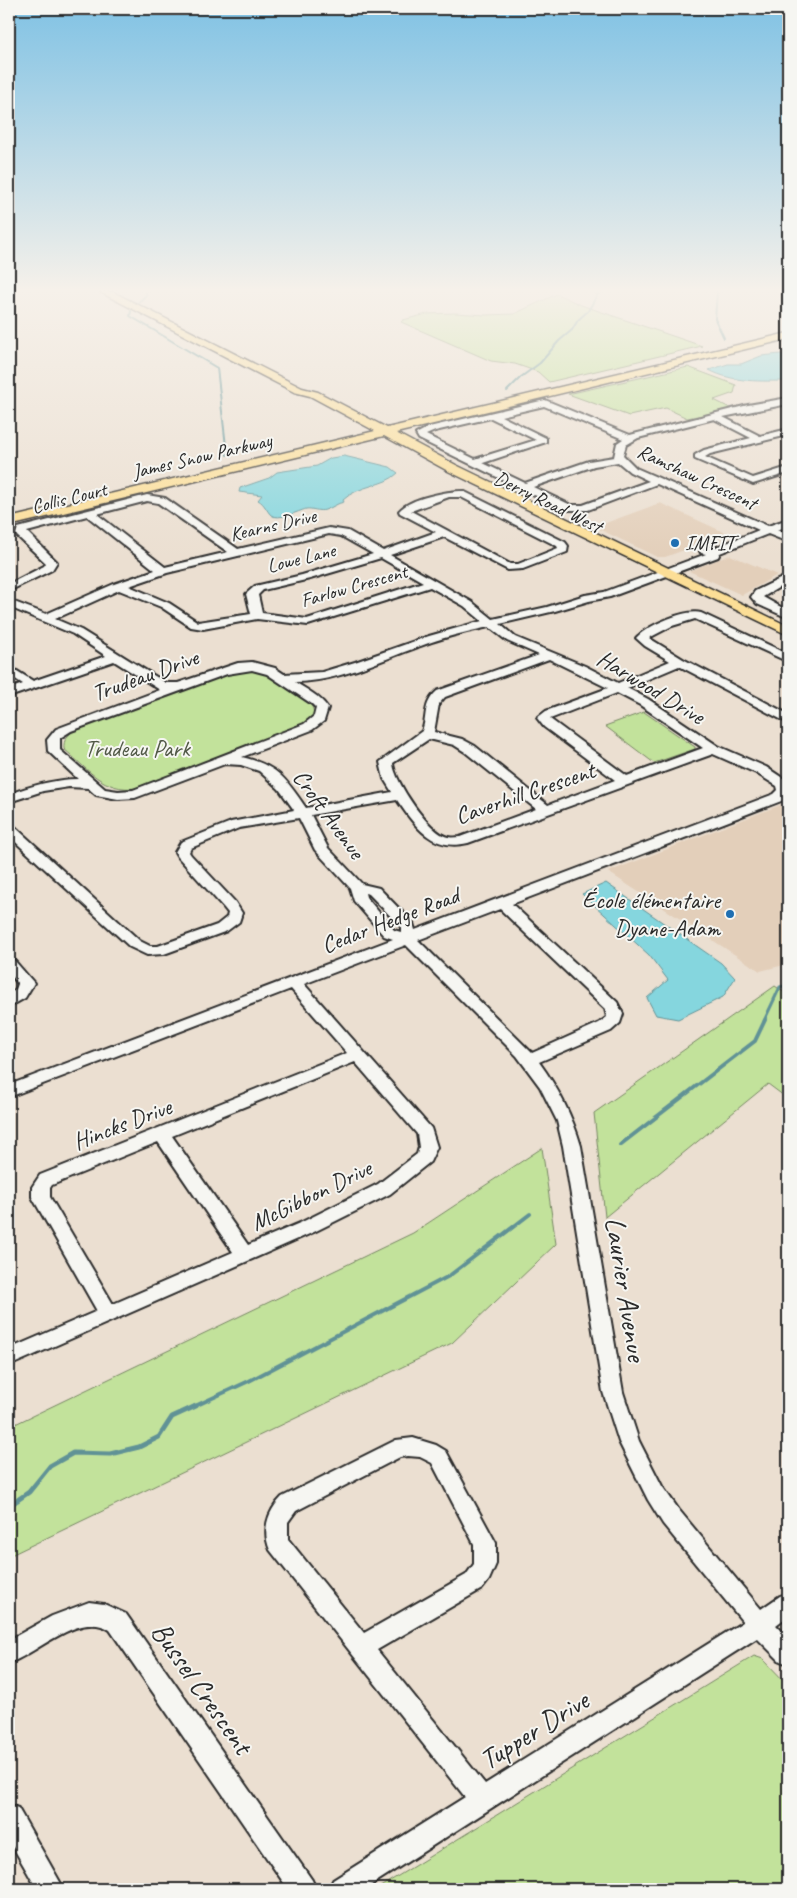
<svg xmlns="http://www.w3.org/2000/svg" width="797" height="1898" font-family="Caveat,sans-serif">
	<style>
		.built { fill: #e3cfba }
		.green { fill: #c2e29b; stroke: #768663 }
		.water { fill: #85d6de; stroke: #619296 }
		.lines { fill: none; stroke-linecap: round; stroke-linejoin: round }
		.stream-far3 { stroke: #619296; stroke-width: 2 }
		.stream-far2 { stroke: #619296; stroke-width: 3 }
		.stream-far1 { stroke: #619296; stroke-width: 4 }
		.stream { stroke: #619296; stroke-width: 5 }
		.minor-casing { stroke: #2b2b2b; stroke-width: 4 }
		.major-casing { stroke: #2b2b2b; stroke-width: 3 }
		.minor { fill: #f6f6f2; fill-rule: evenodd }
		.major { fill: #fcde96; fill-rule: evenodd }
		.poi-dot { fill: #1f6fb2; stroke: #f6f6f2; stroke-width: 2 }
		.labels { text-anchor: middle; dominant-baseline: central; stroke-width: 4; stroke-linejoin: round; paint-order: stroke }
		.far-street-label { font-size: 20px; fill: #2b2b2b; stroke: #f6f6f2 }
		.far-poi-label { font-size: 20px; fill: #2b2b2b; stroke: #f6f6f2; text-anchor: start }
		.street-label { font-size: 24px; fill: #2b2b2b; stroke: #f6f6f2 }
		.park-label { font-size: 24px; fill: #515947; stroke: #f6f6f2 }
		.poi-label { font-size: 24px; fill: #2b2b2b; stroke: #f6f6f2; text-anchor: end }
		.near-street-label { font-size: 29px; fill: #2b2b2b; stroke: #f6f6f2 }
	</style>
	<rect width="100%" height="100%" fill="#ebdfd1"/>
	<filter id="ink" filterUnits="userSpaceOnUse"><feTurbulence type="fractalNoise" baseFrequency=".02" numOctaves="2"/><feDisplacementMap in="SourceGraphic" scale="10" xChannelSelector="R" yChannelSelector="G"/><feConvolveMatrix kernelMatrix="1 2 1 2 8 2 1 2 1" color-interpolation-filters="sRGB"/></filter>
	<g filter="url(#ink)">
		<!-- built -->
		<g class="built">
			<path d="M660,503L728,534L665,557H657L595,527Z"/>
			<path d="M730,555L777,575L742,595L689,571Z"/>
			<path d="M788,802V964L760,971L608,872Z"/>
		</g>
		<!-- green -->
		<g class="green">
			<path d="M557,294L581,305L702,346L549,382L538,372L515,364L491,361L401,322L403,320L427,314L455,313L486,315L514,314Z"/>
			<path d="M688,367L736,385L734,393L714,400L732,409L687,418L666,408L629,416L568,394Z"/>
			<path d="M251,670C254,671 259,671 262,672C272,675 311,700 313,709C315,715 310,718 307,722L137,788C103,792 88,769 64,749C63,739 68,735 75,730L230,673Z"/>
			<path d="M644,712L695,747V749L654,763L605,726Z"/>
			<path d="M775,986L788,995V1099L768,1084L605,1217L594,1113Z"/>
			<path d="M542,1148L556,1244L452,1343L9,1556V1427L413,1233Z"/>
			<path d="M754,1656L763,1659L788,1685V1889H377Z"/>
		</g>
		<!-- water -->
		<g class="water">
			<path d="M781,354L788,358V381C761,381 734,383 709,370L728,364H741L761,356Z"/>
			<path d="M344,456L390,467L398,473C384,487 360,484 343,500L344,502C337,503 332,508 325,510C319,512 312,508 306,509C299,511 278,521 271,515C266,510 265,504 258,500L262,495L239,492L240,488L269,478L277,472L317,466L331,458Z"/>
			<path d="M606,883L721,963L735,978L723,997L678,1019L656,1015L647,998L668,980L649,955L582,894Z"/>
		</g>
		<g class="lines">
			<!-- stream-far3 -->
			<g class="stream-far3">
				<path d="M717,292L715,319L724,338"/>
				<path d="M138,303L146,295V292"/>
				<path d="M131,311L130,316L217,368L227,455"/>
				<path d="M507,391L521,377L540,363L559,341L572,330L578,320L588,311L599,292"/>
			</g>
			<!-- stream-far2 -->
			<path class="stream-far2" d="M764,1021L780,987L788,985"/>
			<!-- stream-far1 -->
			<g class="stream-far1">
				<path d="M620,1145L755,1041L765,1020"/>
				<path d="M193,1407L249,1381L449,1276L530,1214"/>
			</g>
			<!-- stream -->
			<path class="stream" d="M9,1506L29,1492L50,1466L73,1453L110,1454L139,1447L159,1437L172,1417L196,1406"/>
			<!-- minor casing -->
			<g class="minor-casing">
				<g id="minor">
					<path d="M788,398V404L723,417L760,436L788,429V435L710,454L705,457L753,478L788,467V473L753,484L695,459V455L704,450L751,438L714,419L638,438L626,445L623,455L636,468L768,526L788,519V526L777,530L788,535V542L768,534L720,553L718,557L610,597L589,601L555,611L500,624L515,637L585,666L618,683L670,661L645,646L636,638L638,636C650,625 685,609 701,613L788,654V661L784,660L695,619L672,626L649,638L683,659L788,714V723L679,666L627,688L648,699L718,746L766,767L787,781L788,794L784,800L512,904L617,1002L623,1014L620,1023L611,1031L539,1062C558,1088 572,1115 581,1146L623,1392L639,1441L662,1486L679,1510L761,1609L780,1596L788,1593V1616L776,1625L788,1637V1664L780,1661L757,1638L365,1889H329L333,1880L465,1797L270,1550C262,1531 267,1512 282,1497L396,1440L413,1438L436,1445L446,1451L496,1543V1564L489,1580L482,1589L377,1650L485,1784L743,1622L663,1524L648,1500L619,1442L603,1392L563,1146L557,1121L540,1087L517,1056L406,945L304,984L431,1128L437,1147L430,1162L390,1194L314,1232L9,1366V1349L97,1311L32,1197V1187L40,1175L347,1053L291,989L9,1097V1085L393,939L384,936L354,901L350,888L315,850L299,818L239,828L191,848L189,852L191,855L235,902L242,913L239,922L227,931L164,954L147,955L130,947L9,836V825L14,826L140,941L150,946H158L217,925L227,917L228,913L224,908L178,857L175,852L181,842L231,822L294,810L279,789L259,771L241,765L225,764L135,798L118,799L96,795L88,788L69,787L43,791L9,802V794C31,786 54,779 78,779L48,751L47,740L56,729L160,690L114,661L9,697V689L23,684L9,675V666L33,681L106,656L73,634L9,607V600L46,614L114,584L155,570L87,516L27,532L57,562L52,570L9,591V584L44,566L46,563L17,536L16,534L18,528L147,495L165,498L238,549L329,528L348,531L383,551L436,532L400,513L399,511C410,498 447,491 463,491L565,542L568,546L567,552L523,569L508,570L444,537L390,555L472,602L493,619L547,607L585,595L604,592L706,554L701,553L700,551L701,549L714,548L759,530L657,484L588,510H565L419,439L416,434L429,427L545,400L630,435L748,405ZM544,406L623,439L617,443L614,457L589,461L525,483L483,463L546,442V438L501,416ZM491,418L536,440L475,459L426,435L435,431ZM618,462L630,472L649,481L583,505H571L533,487L594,466ZM449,497H461L557,546L558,548L518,564H510L411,511ZM147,501L158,503L228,552L165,567L97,514ZM329,534L341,536L373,554L302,575L255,586L246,594L251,614L198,622L169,603L129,586L167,573ZM381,558L423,582L307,619L262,613L258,595L263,590L310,579ZM430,587L464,606L482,621L429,636L355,662L322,672L284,674L275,668L252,662L238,663L178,683H166L81,630L55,619L119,590L161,607L191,627L203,629L257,619L308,625ZM489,627L507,641L539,655L437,691C422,705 428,715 422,731L380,762L384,779L392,792L306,808C286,779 278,766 242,757L312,730L324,721L328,708C320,696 307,690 295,682C338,682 378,661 418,647C441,638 465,632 489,627ZM549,659L608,688L546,711L537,718L544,727L615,780L548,805L475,746L462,739L434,732L439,704L445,697ZM252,670L267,674L312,704L316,708L314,716L304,724L133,790L118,791L105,789L60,750V738L71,731L227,674ZM617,693L640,705L703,748L627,776L550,719ZM429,739L454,745L465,752L536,809L460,837C456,837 451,838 448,837C429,833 394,781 393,763ZM713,754L756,773L777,786L778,790L774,794L415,930L413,923L379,888L362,884L328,848L311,815L397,800C415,826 432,852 468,843ZM365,893L369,894L401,927V932L394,930L366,897ZM500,909L605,1009L607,1017L599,1023L532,1053L418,940ZM355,1062L417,1134L419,1147L417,1154L378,1184L302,1222L248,1245L172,1136ZM158,1142L233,1252L113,1304L50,1197V1188L52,1185ZM408,1456L420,1457L432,1463L474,1544V1564L466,1575L364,1633L288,1539V1522L296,1511L400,1457Z"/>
					<path d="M788,575V582L763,597L788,611V618L757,604L751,597L755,591Z"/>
					<path d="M9,958L14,960L34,983L25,998L9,1007V995L16,989L18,984L9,972Z"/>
					<path d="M89,1602L104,1604L126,1614L312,1880L316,1889H288L110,1630C80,1610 38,1653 9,1663V1640L52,1616Z"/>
					<path d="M9,1805L18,1808L64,1889H37L9,1840Z"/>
				</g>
			</g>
			<!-- major casing -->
			<g class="major-casing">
				<path id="major" d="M100,292H113L302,388L318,392L387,428L788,333V339L396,433L456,465L788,626V635L448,471L384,436L9,526V518L375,431L310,396L294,392Z"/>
			</g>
			<!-- minor -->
			<use href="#minor" class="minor"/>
			<!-- major -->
			<use href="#major" class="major"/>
		</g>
	</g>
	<!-- sky -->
	<linearGradient id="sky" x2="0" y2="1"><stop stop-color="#80c2e4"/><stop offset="0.52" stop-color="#f6f1ea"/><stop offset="1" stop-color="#f6f1ea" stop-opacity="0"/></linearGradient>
	<rect width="797" height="558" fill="url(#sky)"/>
	<!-- markers -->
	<g class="poi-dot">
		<circle cx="675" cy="543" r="5"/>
		<circle cx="730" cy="914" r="5"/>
	</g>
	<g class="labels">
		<!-- far-street labels -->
		<g class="far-street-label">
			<text transform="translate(202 456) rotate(-13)">James Snow Parkway</text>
			<text transform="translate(697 477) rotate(25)">Ramshaw Crescent</text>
			<text transform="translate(69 498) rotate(-14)">Collis Court</text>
			<text transform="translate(548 502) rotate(26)">Derry Road West</text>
			<text transform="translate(273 525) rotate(-13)">Kearns Drive</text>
			<text transform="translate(301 558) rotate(-14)">Lowe Lane</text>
			<text transform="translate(354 586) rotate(-16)">Farlow Crescent</text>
		</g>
		<!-- far-poi labels -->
		<g class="far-poi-label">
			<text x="685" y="543">IMFIT</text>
		</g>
		<!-- street labels -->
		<g class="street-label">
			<text transform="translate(145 675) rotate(-20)">Trudeau Drive</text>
			<text transform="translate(651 687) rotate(31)">Harwood Drive</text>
			<text transform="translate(525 793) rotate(-19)">Caverhill Crescent</text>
			<text transform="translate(329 814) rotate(54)">Croft Avenue</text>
			<text transform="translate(390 920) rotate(-21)">Cedar Hedge Road</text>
			<text transform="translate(122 1124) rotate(-21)">Hincks Drive</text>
			<text transform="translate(311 1195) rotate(-26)">McGibbon Drive</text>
		</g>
		<!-- park labels -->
		<g class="park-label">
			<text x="137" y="748">Trudeau Park</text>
		</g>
		<!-- poi labels -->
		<g class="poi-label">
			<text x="720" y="900">École élémentaire<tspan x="720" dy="28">Dyane-Adam</tspan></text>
		</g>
		<!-- near-street labels -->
		<g class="near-street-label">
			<text transform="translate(626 1289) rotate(81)">Laurier Avenue</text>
			<text transform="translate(202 1688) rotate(55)">Bussel Crescent</text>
			<text transform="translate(534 1730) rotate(-32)">Tupper Drive</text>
		</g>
	</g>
	<!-- margin -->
	<rect width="797" height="1898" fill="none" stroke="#f6f6f2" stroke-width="30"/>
	<rect x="15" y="15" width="767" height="1868" fill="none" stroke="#2b2b2b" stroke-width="2" filter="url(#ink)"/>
</svg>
